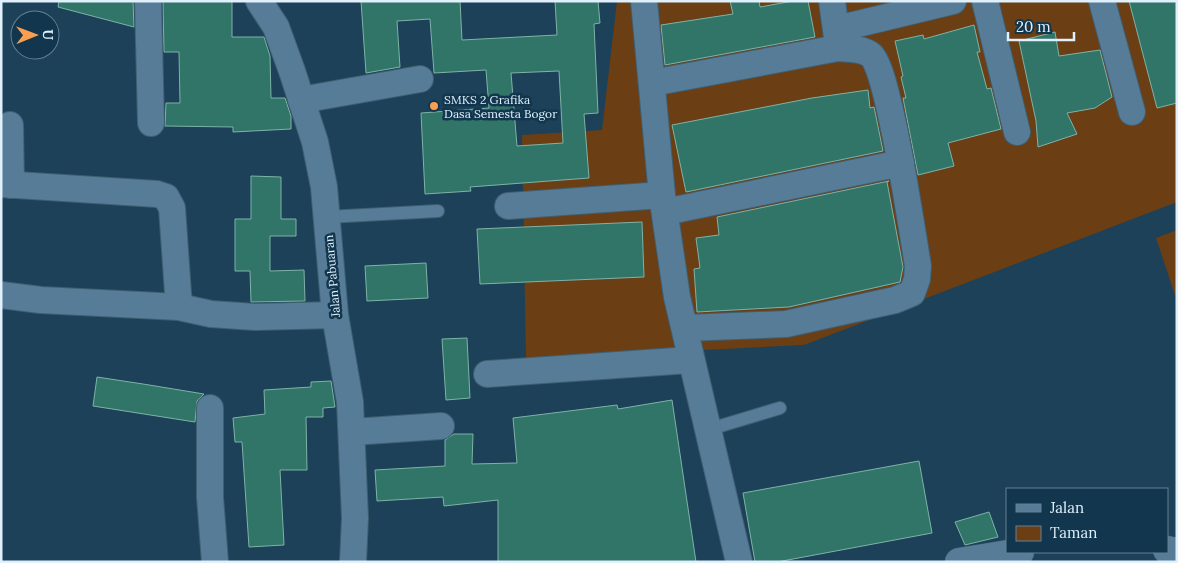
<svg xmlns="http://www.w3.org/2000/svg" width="1178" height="563" font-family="Lora,serif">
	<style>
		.green { fill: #6b3e14 }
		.building { fill: #317568; stroke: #7eb3a8; fill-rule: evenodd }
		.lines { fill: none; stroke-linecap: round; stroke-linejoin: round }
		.service-casing { stroke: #3f5f72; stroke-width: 14 }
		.minor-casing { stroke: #3f5f72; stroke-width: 28 }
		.secondary-casing { stroke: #3f5f72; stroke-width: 29 }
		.service { stroke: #577c97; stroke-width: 12 }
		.minor { stroke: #577c97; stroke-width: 26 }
		.secondary { stroke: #577c97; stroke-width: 28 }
		.poi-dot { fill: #fa9f4f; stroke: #11364d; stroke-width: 2 }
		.labels { text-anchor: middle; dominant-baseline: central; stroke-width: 5; stroke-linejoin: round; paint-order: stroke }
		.poi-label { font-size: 12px; fill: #e0f0fc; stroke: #11364d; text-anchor: start }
		.street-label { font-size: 12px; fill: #e0f0fc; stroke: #11364d }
	</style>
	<rect width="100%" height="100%" fill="#1c4158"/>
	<!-- green -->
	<g class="green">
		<path d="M617,1H1177V202L804,345L526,359L522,135L602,130Z"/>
		<path d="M1177,230V301L1156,238Z"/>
	</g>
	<!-- building -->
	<g class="building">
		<path d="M59,1H133L134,27L58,7Z"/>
		<path d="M163,1H232V37H264L270,56L271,98H285L291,116V129L233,132V127L165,126L166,103H180L179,52H164Z"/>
		<path d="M361,1H460L462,40L557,35L555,1H598L600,23L594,24L598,113L584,114L589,178L470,187L471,191L425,194L421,113L489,108L486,70L434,73L430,19L397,21L400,67L366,73ZM559,71L563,143L517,146L511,73Z"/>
		<path d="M730,1H759L760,7L793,1H808L815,37L665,65L661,25L733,14Z"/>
		<path d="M1129,1H1177V103L1157,108Z"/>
		<path d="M974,25L980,52H977L987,89L991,88L1001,129L948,143L954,166L918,175L903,98H906L901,77L903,76L895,41L923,35L924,39Z"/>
		<path d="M1055,32L1059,56L1100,50L1112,97L1095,108L1067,113L1077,134L1038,147L1036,121L1019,41Z"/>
		<path d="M868,90L870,108L874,107L883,151L686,192L672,125L812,98Z"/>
		<path d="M251,176L281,177V219H296V236H270V271L304,270L305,301L251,302L250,271H235V219H251Z"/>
		<path d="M889,181L887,182L903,267L900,282L789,307L697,312L694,269L700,268L696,238L719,235L717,217Z"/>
		<path d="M642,222L644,277L480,284L477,229Z"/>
		<path d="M426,263L428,298L367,301L365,266Z"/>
		<path d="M467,338L470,398L446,400L442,339Z"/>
		<path d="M97,377L143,384L204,394L197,401L195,422L93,406Z"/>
		<path d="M331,381L335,407L323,408V417H306L307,470H280L284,545L249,547L242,442H235L233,418L265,414L264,390L311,387V382Z"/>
		<path d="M672,400L696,562H498V500L444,506L443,497L377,501L375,470L445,466V440L454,434H473L472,464L517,463L513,418L617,405L618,409Z"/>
		<path d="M919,461L932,533L777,562H755L743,493Z"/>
		<path d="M989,512L998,537L965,545L955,522Z"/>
	</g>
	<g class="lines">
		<!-- service casing -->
		<g class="service-casing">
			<g id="service">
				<path d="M327,217L438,211"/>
				<path d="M707,430L780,408"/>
			</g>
		</g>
		<!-- minor casing -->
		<g class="minor-casing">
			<g id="minor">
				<path d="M148,1L151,123"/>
				<path d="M259,1L276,27L292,71L315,142L324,187L335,315L350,402L355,518L353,562"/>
				<path d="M644,1L662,195L677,297L739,562"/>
				<path d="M832,1L838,45"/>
				<path d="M985,1L1017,132"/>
				<path d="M1102,1L1132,112"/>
				<path d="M837,29L953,1"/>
				<path d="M652,83L838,48C848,49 862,48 871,55C888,67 913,236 918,266L917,279L912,293L895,300L786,324L685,328"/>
				<path d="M301,100L420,79"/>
				<path d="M10,125L11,185"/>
				<path d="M1,184L157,194L166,197L172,208L179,307"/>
				<path d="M508,206L662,195"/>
				<path d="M665,212L901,163"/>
				<path d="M1,295L41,300L179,307L211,314L255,317L335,315"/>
				<path d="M487,374L690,360"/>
				<path d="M210,408V497L215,562"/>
				<path d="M352,432L441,426"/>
			</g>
		</g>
		<!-- secondary casing -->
		<g class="secondary-casing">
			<g id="secondary">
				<path d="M1167,550L1177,552"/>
				<path d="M959,562L1020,552"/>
			</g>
		</g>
		<!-- service -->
		<use href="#service" class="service"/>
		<!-- minor -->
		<use href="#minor" class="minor"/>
		<!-- secondary -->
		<use href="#secondary" class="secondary"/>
	</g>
	<!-- markers -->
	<circle class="poi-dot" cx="434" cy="106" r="5"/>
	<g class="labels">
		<!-- poi labels -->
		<g class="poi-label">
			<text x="444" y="99">SMKS 2 Grafika<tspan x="444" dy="14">Dasa Semesta Bogor</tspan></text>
		</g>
		<!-- street labels -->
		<g class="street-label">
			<text transform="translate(332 276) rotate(-95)">Jalan Pabuaran</text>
		</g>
	</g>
	<!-- border -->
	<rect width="1178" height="563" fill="none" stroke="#e0f0fc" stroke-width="5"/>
	<!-- legend -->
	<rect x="1006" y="488" width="162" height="65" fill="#11364d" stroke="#648093"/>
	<rect x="1016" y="504" width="25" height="8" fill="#577c97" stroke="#648093"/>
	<text x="1050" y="513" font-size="15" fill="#e0f0fc">Jalan</text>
	<rect x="1016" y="526" width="25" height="15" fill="#6b3e14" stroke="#648093"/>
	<text x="1050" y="538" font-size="15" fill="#e0f0fc">Taman</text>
	<!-- north arrow -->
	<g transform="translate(35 35) rotate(89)"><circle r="24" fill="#11364d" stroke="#648093"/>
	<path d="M0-4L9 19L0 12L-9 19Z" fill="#fa9f4f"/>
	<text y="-8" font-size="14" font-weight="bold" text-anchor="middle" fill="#e0f0fc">U</text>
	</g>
	<!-- scale -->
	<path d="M1008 32v8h66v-8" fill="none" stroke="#e0f0fc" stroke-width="2.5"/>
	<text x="1016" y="32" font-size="15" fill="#e0f0fc" stroke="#11364d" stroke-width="4" paint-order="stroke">20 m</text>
</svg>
